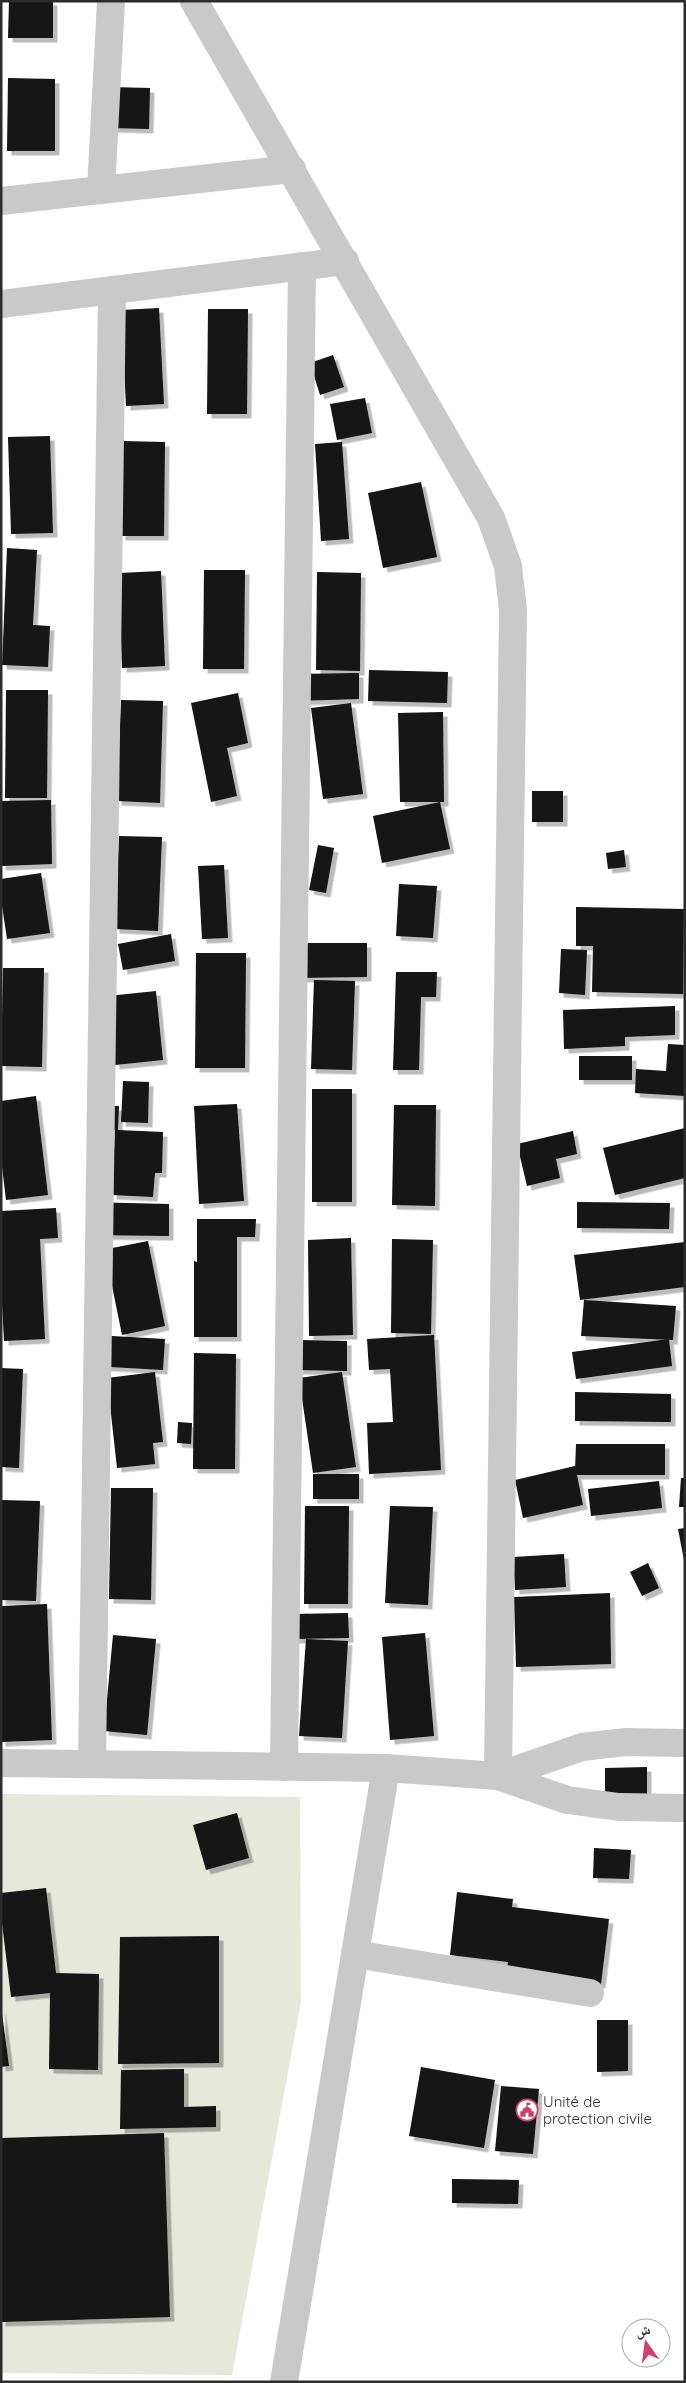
<svg xmlns="http://www.w3.org/2000/svg" width="686" height="2383" font-family="Quicksand,'Noto Naskh Arabic',sans-serif">
	<style>
		.green { fill: #e5e8db }
		.building { fill: #131313; filter: url(#shadow) }
		.lines { fill: none; stroke-linecap: round; stroke-linejoin: round }
		.minor { stroke: #c9c9c9; stroke-width: 28 }
		.labels { text-anchor: middle; dominant-baseline: central; stroke-width: 5; stroke-linejoin: round; paint-order: stroke }
		.poi-label { font-size: 15px; fill: #2c2c2c; stroke: #fff; text-anchor: start }
	</style>
	<defs>
		<filter id="shadow"><feDropShadow dx="4.5" dy="4.5" stdDeviation="0" flood-color="#0004"/></filter>
	</defs>
	<rect width="100%" height="100%" fill="#fff"/>
	<!-- green -->
	<path class="green" d="M1,1794L300,1797L301,2002L232,2375L1,2373Z"/>
	<!-- building -->
	<g class="building">
		<path d="M9,1H53V38H8Z"/>
		<path d="M8,78L55,79V151H7Z"/>
		<path d="M111,87L150,88L149,129L110,128Z"/>
		<path d="M159,308L164,404L126,406L121,310Z"/>
		<path d="M208,309H248L247,414H207Z"/>
		<path d="M333,355L344,387L320,395L310,363Z"/>
		<path d="M365,398L372,433L337,440L330,404Z"/>
		<path d="M50,436L53,533L11,534L8,437Z"/>
		<path d="M122,441L165,442L164,536H121Z"/>
		<path d="M342,442L349,539L321,541L315,444Z"/>
		<path d="M421,482L437,557L383,568L368,493Z"/>
		<path d="M7,548L37,550L33,625L50,626L48,667L2,665Z"/>
		<path d="M204,570H245L244,669H203Z"/>
		<path d="M161,571L165,666L122,668L119,573Z"/>
		<path d="M317,572L361,573L360,671L316,670Z"/>
		<path d="M369,670L448,672L447,703L368,701Z"/>
		<path d="M359,673V699L294,701L293,674Z"/>
		<path d="M6,690H48L47,798H5Z"/>
		<path d="M238,693L248,743L227,748L237,796L211,802L191,703Z"/>
		<path d="M121,700L163,701L160,803L117,801Z"/>
		<path d="M351,703L363,794L323,799L311,708Z"/>
		<path d="M443,712L444,802H400L398,713Z"/>
		<rect x="532" y="791" width="31" height="31"/>
		<path d="M51,800L52,864L1,866V801Z"/>
		<path d="M440,802L450,849L382,863L373,816Z"/>
		<path d="M119,836L162,837L158,931L115,929Z"/>
		<path d="M318,845L334,848L326,893L309,890Z"/>
		<path d="M624,850L626,867L608,869L606,853Z"/>
		<path d="M224,865L228,938L202,939L198,866Z"/>
		<path d="M41,873L50,933L7,939L1,899V879Z"/>
		<path d="M399,884L437,886L433,938L396,936Z"/>
		<path d="M576,907L684,909L683,994L592,992L593,946H576Z"/>
		<path d="M171,934L175,961L123,970L118,944Z"/>
		<path d="M294,943H367V977L294,978Z"/>
		<path d="M561,949L587,950L585,995L559,993Z"/>
		<path d="M196,953H246L245,1068H195Z"/>
		<path d="M3,968H44L42,1067L1,1066Z"/>
		<path d="M396,972H437L436,997H421L419,1070H393Z"/>
		<path d="M314,980L355,981L352,1070L311,1069Z"/>
		<path d="M156,991L163,1060L115,1065L108,996Z"/>
		<path d="M675,1006V1035L625,1037V1046L564,1049L563,1010Z"/>
		<path d="M668,1044L685,1045V1096L635,1093L636,1069L666,1071Z"/>
		<rect x="579" y="1056" width="53" height="24"/>
		<path d="M123,1081L149,1082L148,1123L121,1122Z"/>
		<rect x="312" y="1089" width="40" height="113"/>
		<path d="M36,1096L48,1195L6,1200L1,1158V1101Z"/>
		<path d="M237,1104L244,1201L199,1204L194,1106Z"/>
		<path d="M394,1105H436L435,1206L392,1205Z"/>
		<path d="M103,1106H119L118,1130L163,1132L162,1173H155L153,1197L112,1195L115,1130H102Z"/>
		<path d="M685,1128V1178L615,1195L603,1148Z"/>
		<path d="M573,1131L577,1154L556,1159L560,1178L527,1186L517,1144Z"/>
		<path d="M86,1202L169,1204V1236L86,1235Z"/>
		<path d="M577,1202L670,1203L669,1229L577,1228Z"/>
		<path d="M56,1208L58,1238L40,1239L45,1339L4,1341L1,1286V1211Z"/>
		<path d="M197,1219H256L255,1237H237V1337H194V1261L197,1262Z"/>
		<path d="M351,1238L353,1335L309,1336L308,1240Z"/>
		<path d="M392,1239L433,1240L431,1334L391,1333Z"/>
		<path d="M148,1241L165,1326L122,1335L109,1271L97,1251Z"/>
		<path d="M685,1242V1287L580,1300L574,1255Z"/>
		<path d="M584,1300L676,1306L673,1340L581,1336Z"/>
		<path d="M94,1335L165,1339L163,1370L92,1366Z"/>
		<path d="M434,1335L441,1470L369,1474L367,1423L393,1422L390,1369L369,1370L367,1339Z"/>
		<path d="M669,1339L672,1366L576,1379L572,1352Z"/>
		<path d="M299,1340L347,1341V1371L298,1370Z"/>
		<path d="M194,1353L236,1354L235,1469H193Z"/>
		<path d="M1,1368L23,1369L19,1468L1,1467Z"/>
		<path d="M155,1372L163,1442L153,1443L155,1464L117,1468L107,1378Z"/>
		<path d="M342,1372L356,1467L313,1473L299,1378Z"/>
		<path d="M575,1392L671,1394V1422L575,1421Z"/>
		<path d="M178,1422L192,1423L191,1444L177,1443Z"/>
		<path d="M576,1444H665V1475H577L583,1505L523,1518L515,1480L575,1466V1470Z"/>
		<rect x="313" y="1474" width="46" height="25"/>
		<path d="M681,1478H685V1507H679Z"/>
		<path d="M659,1481L662,1508L591,1516L588,1489Z"/>
		<path d="M111,1488H153L151,1600L109,1599Z"/>
		<path d="M1,1500L40,1501L36,1601L1,1600Z"/>
		<path d="M305,1506H349L348,1604H304Z"/>
		<path d="M390,1506L433,1507L428,1605L385,1603Z"/>
		<path d="M685,1528V1560H684L678,1529Z"/>
		<path d="M564,1554L566,1587L515,1590L513,1557Z"/>
		<path d="M648,1563L659,1588L642,1596L630,1572Z"/>
		<path d="M610,1593L611,1664L516,1667L514,1597Z"/>
		<path d="M47,1604L52,1740L1,1742V1606Z"/>
		<path d="M348,1613L349,1638L293,1639L292,1614Z"/>
		<path d="M425,1633L434,1736L390,1740L382,1637Z"/>
		<path d="M113,1635L156,1639L147,1735L104,1731Z"/>
		<path d="M306,1639L348,1641L342,1738L299,1736Z"/>
		<path d="M647,1767V1802H605V1768Z"/>
		<path d="M237,1813L249,1858L206,1870L193,1825Z"/>
		<path d="M594,1848L631,1850L629,1879L593,1878Z"/>
		<path d="M46,1888L56,1973L99,1974L98,2070L49,2069L50,1993L11,1997L1,1915V1893Z"/>
		<path d="M457,1892L513,1899L512,1907L609,1919L601,1984L506,1973L508,1962L450,1955Z"/>
		<path d="M219,1936V2063L118,2064L120,1937Z"/>
		<path d="M1,2006L9,2066L1,2067Z"/>
		<path d="M597,2020H628V2071L597,2072Z"/>
		<path d="M421,2067L495,2080L484,2148L409,2136Z"/>
		<path d="M184,2069V2107L216,2106V2127L120,2129L121,2070Z"/>
		<path d="M501,2086L539,2089L533,2154L495,2151Z"/>
		<path d="M164,2133L170,2317L1,2322V2138Z"/>
		<path d="M452,2179L519,2180L518,2204L452,2203Z"/>
	</g>
	<g class="lines">
		<!-- minor -->
		<g class="minor">
			<path d="M194,1L491,518L508,566L513,610L498,1776"/>
			<path d="M101,190L111,1"/>
			<path d="M1,201L292,169"/>
			<path d="M1,304L345,261"/>
			<path d="M1,1763L386,1768L498,1776L567,1800L619,1807L685,1808"/>
			<path d="M92,1764L112,290"/>
			<path d="M284,1767L302,266"/>
			<path d="M498,1776L582,1747L626,1742L685,1743"/>
			<path d="M355,1954L590,1993"/>
			<path d="M284,2382L386,1768"/>
		</g>
	</g>
	<!-- icons -->
	<defs>
		<g id="civic-ring" transform="scale(1.125)"><circle r="9.5" fill="#fff" stroke="#d04168" stroke-width="1.5"/><path d="M-.6-6.5H3V-4.5H.6V-3L4-1V1h2V6H-6V1h2V-1L-.6-3ZM-1.2 2.5V6h2.4V2.5Z" fill="#d04168"/></g>
	</defs>
	<g fill-rule="evenodd">
		<use href="#civic-ring" x="527" y="2110"/>
	</g>
	<g class="labels">
		<!-- poi labels -->
		<g class="poi-label">
			<text x="543" y="2101">Unité de<tspan x="543" dy="17">protection civile</tspan></text>
		</g>
	</g>
	<!-- border -->
	<rect width="686" height="2383" fill="none" stroke="#2c2c2c" stroke-width="5"/>
	<!-- north arrow -->
	<g transform="translate(646 2343) rotate(346)"><circle r="24" fill="#ffffff" stroke="#ababab"/>
	<path d="M0-4L9 19L0 12L-9 19Z" fill="#d04168"/>
	<text y="-8" font-size="14" font-weight="bold" text-anchor="middle" fill="#2c2c2c">ش</text>
	</g>
</svg>
